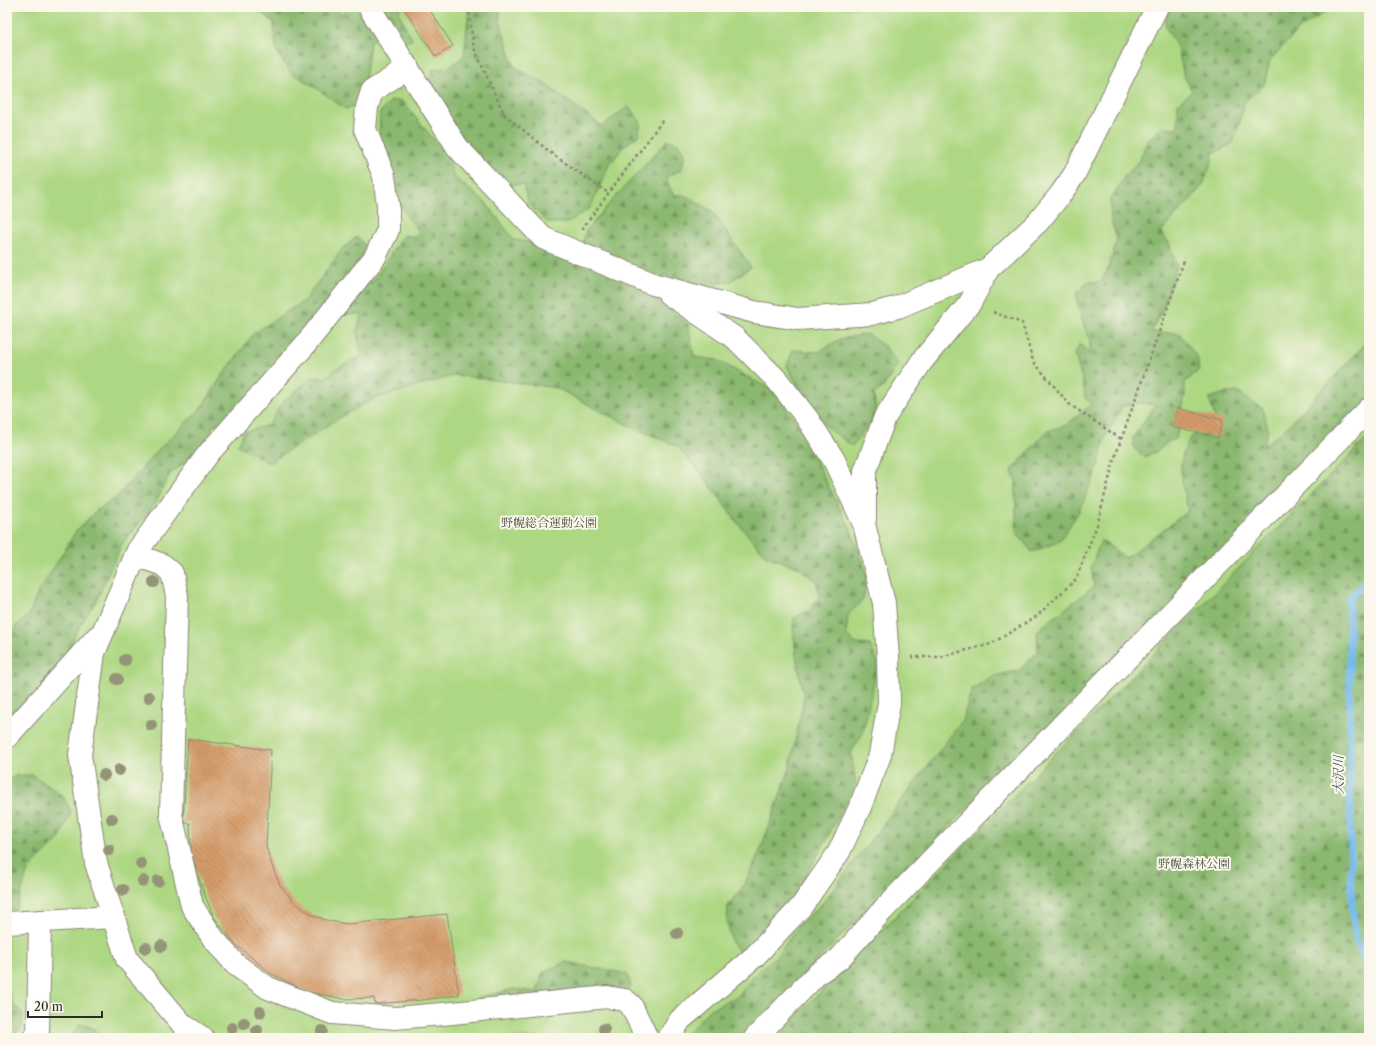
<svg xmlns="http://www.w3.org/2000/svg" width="1376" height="1045" font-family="'Libre Caslon Text','Noto Serif JP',serif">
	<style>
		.green { fill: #add782; stroke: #6c8156 }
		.forest { fill: url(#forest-firs); stroke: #5a724e }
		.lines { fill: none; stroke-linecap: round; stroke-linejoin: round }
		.stream { stroke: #71b9e9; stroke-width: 7 }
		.building { fill: url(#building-back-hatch) }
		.minor-casing { stroke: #8b8574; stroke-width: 24 }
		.path { stroke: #8b8574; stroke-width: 2.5; stroke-dasharray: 3 3; stroke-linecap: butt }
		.minor { stroke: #fff; stroke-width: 22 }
		.tree { fill: #949478 }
		.labels { text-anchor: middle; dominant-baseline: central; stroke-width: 4; stroke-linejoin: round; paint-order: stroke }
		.park-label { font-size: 12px; fill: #4c5641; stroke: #fbf7ec }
		.water-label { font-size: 13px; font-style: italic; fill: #405664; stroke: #fbf7ec }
	</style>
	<defs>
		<pattern id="forest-firs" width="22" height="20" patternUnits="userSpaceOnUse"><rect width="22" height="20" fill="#8ab870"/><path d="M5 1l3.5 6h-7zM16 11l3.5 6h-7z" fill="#71965c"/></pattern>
		<pattern id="building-back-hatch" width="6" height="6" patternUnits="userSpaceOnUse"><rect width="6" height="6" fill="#d59c6b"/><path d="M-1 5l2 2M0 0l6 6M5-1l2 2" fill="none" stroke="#ad7f58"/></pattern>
	</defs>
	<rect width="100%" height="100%" fill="#fbf7ec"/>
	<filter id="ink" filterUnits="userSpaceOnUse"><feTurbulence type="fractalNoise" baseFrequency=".025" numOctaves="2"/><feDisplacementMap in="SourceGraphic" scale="8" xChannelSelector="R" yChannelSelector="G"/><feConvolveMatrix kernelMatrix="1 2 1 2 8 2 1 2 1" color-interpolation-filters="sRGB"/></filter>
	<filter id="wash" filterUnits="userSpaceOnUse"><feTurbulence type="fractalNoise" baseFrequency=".012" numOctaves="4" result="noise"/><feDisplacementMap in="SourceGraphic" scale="16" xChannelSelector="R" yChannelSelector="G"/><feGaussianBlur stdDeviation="0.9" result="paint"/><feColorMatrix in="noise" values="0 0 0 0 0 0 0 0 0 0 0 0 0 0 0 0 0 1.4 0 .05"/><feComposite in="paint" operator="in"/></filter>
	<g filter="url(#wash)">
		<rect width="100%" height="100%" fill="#ebdfbc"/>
		<!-- green -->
		<rect class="green" x="7" y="7" width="1362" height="1031"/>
		<!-- forest -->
		<g class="forest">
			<path d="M253,7H337L342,16L345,7H401L399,13L412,40L404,42L390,30L370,42L362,103L346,109L312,85L291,73L277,53L274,22Z"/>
			<path d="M469,7H500V21L514,66L546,85L602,126L628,107L634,112L641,123L638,136L625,145L609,165L590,208L567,223H548L528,203L523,184L504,185L462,138L428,85L433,69L448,68L464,56Z"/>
			<path d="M1169,7H1333L1299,29L1270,60L1264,85L1244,102L1239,125L1232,144L1213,153L1211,164L1203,185L1161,232L1169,243L1177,266L1164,306L1151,332L1179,333L1197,357L1199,370L1185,382V396L1176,439L1169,441L1157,451L1144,457L1134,448L1133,438L1155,405L1140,403L1122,406L1104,440L1098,468L1079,511L1060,541L1032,552L1016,532V482L1012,470L1047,431L1067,425L1091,404L1085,398L1083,383L1075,354L1080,343L1090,354V341L1080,315L1076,294L1088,282H1101L1109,267L1117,239L1111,220L1110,200L1125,176L1140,160L1146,143L1161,127L1178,128V104L1192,91L1184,76L1178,49L1165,25Z"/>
			<path d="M391,101H402L447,156L454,177L486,203L514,240L546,245L579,261L586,231L610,203L668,140L679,144L685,156L681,170L666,177L673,195H684L712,211L751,267L731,281L707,285L664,275L655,297L688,324L694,357L717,360L775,392L812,444L814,458L850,528L867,574L863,600L848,615L846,634L856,644L870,645L878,663L863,733L851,753L856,785L799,889L745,958L732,943L727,922L728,906L745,884L762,846L789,771L804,698L796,655L793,627L794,618L810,610L820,595L816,581L800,568L766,556L737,522L707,481L677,446L629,426L557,388L456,375L373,399L339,418L269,463L238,445L244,432L269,425L282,403L312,377L325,378L336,369L361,356L357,331L362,314L341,315L290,365L285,385L240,413L214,425L204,442L185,463L170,473L154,506L122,544L95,603L80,625L65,656L7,724V634L29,615L38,592L60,558L76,531L97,510L115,499L157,451L201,408L223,375L254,333L304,301L343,248L357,237L367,248L371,285L403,235L415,237L420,232L399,206L379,145L380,112Z"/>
			<path d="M867,334L885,347L898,364L883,387L874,394L876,416L852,446L818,420L787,366L793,350L819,352L840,339Z"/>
			<path d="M1369,340V401L776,1002L751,1038H683L710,1009L738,996L756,973L778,955L800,924L822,904L962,721L972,689L993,676L1018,671L1038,652L1037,631L1094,586L1091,568L1101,540L1126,558L1188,511C1182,483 1173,457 1195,433C1200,428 1210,424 1216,420L1209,399L1224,393L1237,392L1263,409L1268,429L1263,447L1288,426Z"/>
			<path d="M1369,436V1038H775Z"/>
			<path d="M33,775L63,796L71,811L60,838L28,870L16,909L7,910V781L15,776Z"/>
			<path d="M566,962L627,974L631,987L618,997L471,1005L480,997L515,989L537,992L543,972Z"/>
			<path d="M7,987L13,1004L23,1014L22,1028L10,1038H7Z"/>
			<path d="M80,1024L93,1028L96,1033L102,1038H70Z"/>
		</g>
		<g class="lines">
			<!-- stream -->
			<path class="stream" d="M1369,578L1349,599L1351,888L1355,936L1369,978"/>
		</g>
		<g id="blocks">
			<!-- building -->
			<g class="building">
				<path d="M403,7H428L453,46L436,57Z"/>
				<path d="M1177,408L1223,420L1218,438L1173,427Z"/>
				<path d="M188,739L271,750L266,846L272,866L280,885L295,903L312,915L329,921L347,924L447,914L459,995L423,1000L375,1004L374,998L344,999L308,992L272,974L235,944L214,917L203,891L191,851L190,823H183Z"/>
			</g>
		</g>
	</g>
	<g filter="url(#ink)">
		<use href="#blocks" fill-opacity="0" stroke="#8b8574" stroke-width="1"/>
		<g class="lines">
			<!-- minor casing -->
			<g class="minor-casing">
				<g id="minor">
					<path d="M369,7L458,148L543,238L653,284L754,312L798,319L872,314L898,307L988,269L1038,222L1060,195L1074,175L1157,7"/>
					<path d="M669,294L735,338L777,380L807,418L834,460L864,524L884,603L888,658L889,703L880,755L860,807L839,852L801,907L755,956L680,1020L669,1038"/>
					<path d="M865,519V471L885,417L922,361L970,303L988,269"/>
					<path d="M136,555L163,565L172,573L177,596L171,814L192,906L213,938L235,964L268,988L332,1013L395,1018L443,1014L607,997L625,1000L631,1005L647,1038"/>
					<path d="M7,737L97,637"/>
					<path d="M7,923L114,917"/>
					<path d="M34,1038L38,1034L40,921"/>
					<path d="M203,1038L183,1025L127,959L96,863L80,755L94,653L138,550L208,454L305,345L375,257L388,230V205L384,176L365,129L367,107L372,91L408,68"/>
					<path d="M755,1038L817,974L839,959L883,910L1369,409"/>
				</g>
			</g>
			<!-- path -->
			<g class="path">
				<path d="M468,7L474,48L504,114L551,153L608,193"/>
				<path d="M582,229L663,120"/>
				<path d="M993,312L1022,323L1033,361L1069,404L1121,439"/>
				<path d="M911,657H940L991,644L1037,616L1076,579L1097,525L1114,460L1185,258"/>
			</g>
			<!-- minor -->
			<use href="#minor" class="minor"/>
		</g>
		<!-- trees -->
		<g class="tree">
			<circle cx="154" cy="582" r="6"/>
			<circle cx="125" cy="660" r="6"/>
			<circle cx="117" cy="679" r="6"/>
			<circle cx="149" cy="697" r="6"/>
			<circle cx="151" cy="725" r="6"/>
			<circle cx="119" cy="770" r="6"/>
			<circle cx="104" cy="775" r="6"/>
			<circle cx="112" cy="819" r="6"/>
			<circle cx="109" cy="850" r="6"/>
			<circle cx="141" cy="864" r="6"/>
			<circle cx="143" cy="881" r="6"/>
			<circle cx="158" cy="881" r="6"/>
			<circle cx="123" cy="890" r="6"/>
			<circle cx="677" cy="933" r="6"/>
			<circle cx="161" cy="946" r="6"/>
			<circle cx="146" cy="948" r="6"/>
			<circle cx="260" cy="1012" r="6"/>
			<circle cx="244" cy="1023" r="6"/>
			<circle cx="232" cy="1028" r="6"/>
			<circle cx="604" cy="1029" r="6"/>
			<circle cx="257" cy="1030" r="6"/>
			<circle cx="322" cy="1031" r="6"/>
		</g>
	</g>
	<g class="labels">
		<!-- park labels -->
		<g class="park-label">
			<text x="549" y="522">野幌総合運動公園</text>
			<text x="1194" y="863">野幌森林公園</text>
		</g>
		<!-- water labels -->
		<g class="water-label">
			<text transform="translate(1338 775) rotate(-90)">大沢川</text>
		</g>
	</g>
	<!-- margin -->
	<rect width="1376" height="1045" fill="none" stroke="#fbf7ec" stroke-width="24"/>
	<!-- scale -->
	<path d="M28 1011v6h74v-6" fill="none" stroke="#2b2b2b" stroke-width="2"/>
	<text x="34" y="1011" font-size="12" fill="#2b2b2b" stroke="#fbf7ec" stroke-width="3" paint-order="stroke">20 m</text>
</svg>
